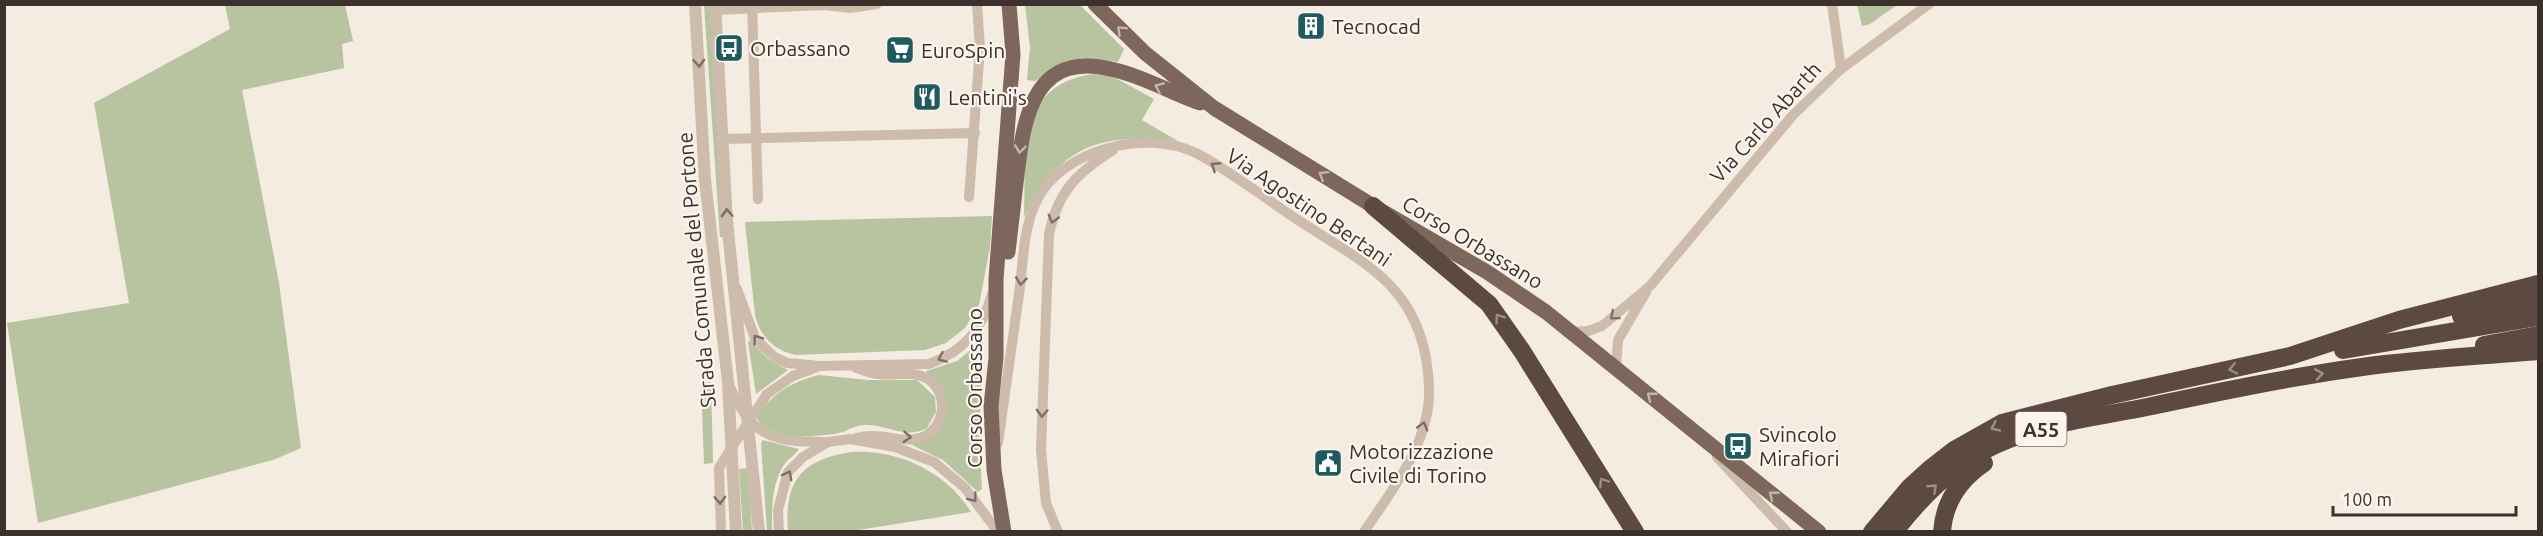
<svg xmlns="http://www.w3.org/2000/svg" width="2543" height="536" font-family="Ubuntu,sans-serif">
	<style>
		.green { fill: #b8c4a0 }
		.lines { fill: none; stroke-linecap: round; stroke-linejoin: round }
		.minor { stroke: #cdbbac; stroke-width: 10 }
		.tertiary { stroke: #cdbbac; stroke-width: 12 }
		.primary { stroke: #7d675c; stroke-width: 15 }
		.motorway { stroke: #5c4a42; stroke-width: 18 }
		.oneway { stroke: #c2b5ac }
		.oneway2 { stroke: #7d6f65 }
		.oneway3 { stroke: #9c8e87 }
		.labels { text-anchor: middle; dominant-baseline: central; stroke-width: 4.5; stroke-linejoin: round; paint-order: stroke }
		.shield { fill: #fbf5ee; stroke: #756b66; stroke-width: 1.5 }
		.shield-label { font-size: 20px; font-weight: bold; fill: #3b302b }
		.poi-label { font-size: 21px; fill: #3b302b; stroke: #fbf5ee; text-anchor: start }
		.street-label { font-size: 21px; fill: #3b302b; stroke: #fbf5ee }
	</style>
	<rect width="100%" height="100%" fill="#f4ebe1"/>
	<!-- green -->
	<g class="green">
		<path d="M225,5H345L353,41L342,44L344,68L242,90L279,283L301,448L273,460L38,523L7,323L129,303L94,103L230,29Z"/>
		<path d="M704,5H711L724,237H720Z"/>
		<path d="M1025,5H1080L1124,49L1118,62C1085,58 1063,63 1035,81L1027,80L1030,47Z"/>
		<path d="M1857,5V4L1897,5L1870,24L1862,26Z"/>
		<path d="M1092,74L1112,76L1154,99L1142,120L1178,141C1102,132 1059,145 1024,217C1027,154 1014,87 1092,74Z"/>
		<path d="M992,216L990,247L979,305L965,328L946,343L925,350L795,355C774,351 759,335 755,315L745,222Z"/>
		<path d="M750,340L768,359L788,370L756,394L748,342Z"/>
		<path d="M983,340L979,437L982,489L978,492L943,460L912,445L945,415L926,371L957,361Z"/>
		<path d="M819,375L868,380H917L935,397L936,412L927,428C905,440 888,424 865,425C855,425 848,431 839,433C819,437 767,441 757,418C771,393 792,382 819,375Z"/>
		<path d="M711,382L713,463L704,464L701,383Z"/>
		<path d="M763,440L799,449C796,454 790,458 786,462C771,482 772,508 772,531H767L761,443Z"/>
		<path d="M851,452C899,449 946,472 971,512L852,531H788C784,481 801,460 851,452Z"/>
		<path d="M748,468L752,531H743L739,469Z"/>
	</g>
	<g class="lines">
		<!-- minor -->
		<g class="minor">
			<path d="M752,4L758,199"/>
			<path d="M1832,4L1841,69"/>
			<path d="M716,10L823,5L850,8L877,4"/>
			<path d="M723,139L975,133"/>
			<path d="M969,197L980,48L977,4"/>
			<path d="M737,289L755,338L773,356L787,363L820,366L929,364C964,351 982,330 992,294"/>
			<path d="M1571,332L1588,331L1602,326L1650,286L1793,115L1841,69L1929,4"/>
			<path d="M1616,368L1618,340L1646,292"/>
			<path d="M729,385C752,438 773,442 827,442"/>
			<path d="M856,438C880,432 896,442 915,439C944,435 952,395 928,379C914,370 894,376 878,374C871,374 863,370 856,368"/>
			<path d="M998,443C1005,394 1012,344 1019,294C1024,259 1022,221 1043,190C1074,147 1148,130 1196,153C1229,170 1266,199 1298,220C1331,242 1371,262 1396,292C1419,319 1428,355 1429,388C1431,442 1392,490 1364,532"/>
			<path d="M1717,457L1787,532"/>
			<path d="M721,532L719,468L732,447L767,394L793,376L817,367"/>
			<path d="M779,532L778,510L788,472L803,457L828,442L850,439L895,447L934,462L965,488L998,532"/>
			<path d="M1058,532L1046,503L1041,450L1049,234C1058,191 1077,173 1113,150"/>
		</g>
		<!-- tertiary -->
		<g class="tertiary">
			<path d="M695,4L705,180L728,382L736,532"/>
			<path d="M715,4L727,221L759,532"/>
		</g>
		<!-- primary -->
		<g class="primary">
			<path d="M1095,4L1145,53L1214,108L1373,206L1487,272L1546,312L1819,532"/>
			<path d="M1008,252C1011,227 1014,201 1017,175C1024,114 1035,49 1115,70C1145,77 1171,93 1200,103"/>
			<path d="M1004,532L994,470L991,406L996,358V279L1013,54L1009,4"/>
		</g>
		<!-- motorway -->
		<g class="motorway">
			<path d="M1373,206L1489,304L1522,351L1635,532"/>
			<path d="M2461,316L2538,301"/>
			<path d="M2484,345L2538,335"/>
			<path d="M2343,350L2538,317"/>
			<path d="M1872,532L1909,488L1931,468L1954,450L2002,423L2112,395L2290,356L2399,320L2538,284"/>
			<path d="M1894,532C1919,500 1948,469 1985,450C2035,424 2092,418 2147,407C2218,392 2290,377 2362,367C2420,359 2480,356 2538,351"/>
			<path d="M1942,532C1944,502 1959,480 1984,463"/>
		</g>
	</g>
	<!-- one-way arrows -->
	<defs><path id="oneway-chevron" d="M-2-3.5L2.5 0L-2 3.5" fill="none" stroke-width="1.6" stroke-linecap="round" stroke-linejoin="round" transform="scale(1.5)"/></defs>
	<g class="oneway">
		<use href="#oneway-chevron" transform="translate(1121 30) rotate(-136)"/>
		<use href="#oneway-chevron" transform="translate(1159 87) rotate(-156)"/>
		<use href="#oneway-chevron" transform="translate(1020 149) rotate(97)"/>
		<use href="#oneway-chevron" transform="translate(1323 175) rotate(-148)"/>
		<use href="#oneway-chevron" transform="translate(1651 396) rotate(-141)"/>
		<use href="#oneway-chevron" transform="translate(1773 495) rotate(-141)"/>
	</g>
	<g class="oneway2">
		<use href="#oneway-chevron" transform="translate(699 63) rotate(87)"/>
		<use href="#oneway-chevron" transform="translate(1215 166) rotate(-147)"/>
		<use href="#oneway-chevron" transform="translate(727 213) rotate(-93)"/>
		<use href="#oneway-chevron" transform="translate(1053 219) rotate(106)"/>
		<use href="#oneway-chevron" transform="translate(1021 281) rotate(97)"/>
		<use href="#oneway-chevron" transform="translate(1614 316) rotate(140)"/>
		<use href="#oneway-chevron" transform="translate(757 339) rotate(-126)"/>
		<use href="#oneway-chevron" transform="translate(942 358) rotate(156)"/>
		<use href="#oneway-chevron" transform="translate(1042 413) rotate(92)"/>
		<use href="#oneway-chevron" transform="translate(1423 426) rotate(-74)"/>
		<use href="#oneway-chevron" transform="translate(907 437) rotate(4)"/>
		<use href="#oneway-chevron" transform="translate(788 475) rotate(-62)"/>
		<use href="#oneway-chevron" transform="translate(973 498) rotate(52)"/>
		<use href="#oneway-chevron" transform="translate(720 500) rotate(88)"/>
	</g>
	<g class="oneway3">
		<use href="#oneway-chevron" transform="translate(1499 318) rotate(-126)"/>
		<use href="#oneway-chevron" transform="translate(2233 369) rotate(168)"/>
		<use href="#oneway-chevron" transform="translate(2319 374) rotate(-9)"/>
		<use href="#oneway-chevron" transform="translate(1995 427) rotate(155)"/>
		<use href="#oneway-chevron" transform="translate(1603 482) rotate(-123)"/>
		<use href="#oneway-chevron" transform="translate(1933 488) rotate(-43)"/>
	</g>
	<!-- icons -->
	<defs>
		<g id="building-square" transform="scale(1.5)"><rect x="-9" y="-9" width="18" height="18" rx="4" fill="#1f5a5e" stroke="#fbf5ee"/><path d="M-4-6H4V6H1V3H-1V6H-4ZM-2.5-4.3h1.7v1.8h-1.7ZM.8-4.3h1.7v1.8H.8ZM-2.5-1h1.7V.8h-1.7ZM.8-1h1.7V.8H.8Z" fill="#fff"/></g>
		<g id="bus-square" transform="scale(1.5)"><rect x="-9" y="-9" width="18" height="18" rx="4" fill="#1f5a5e" stroke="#fbf5ee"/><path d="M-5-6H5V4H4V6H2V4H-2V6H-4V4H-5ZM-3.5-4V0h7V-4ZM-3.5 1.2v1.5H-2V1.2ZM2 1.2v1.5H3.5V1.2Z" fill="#fff"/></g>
		<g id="supermarket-square" transform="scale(1.5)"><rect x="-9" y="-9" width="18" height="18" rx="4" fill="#1f5a5e" stroke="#fbf5ee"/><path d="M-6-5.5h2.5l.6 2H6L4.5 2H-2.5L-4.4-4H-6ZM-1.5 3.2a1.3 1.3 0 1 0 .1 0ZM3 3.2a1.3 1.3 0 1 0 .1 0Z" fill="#fff"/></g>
		<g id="restaurant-square" transform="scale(1.5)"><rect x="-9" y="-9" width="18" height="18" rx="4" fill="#1f5a5e" stroke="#fbf5ee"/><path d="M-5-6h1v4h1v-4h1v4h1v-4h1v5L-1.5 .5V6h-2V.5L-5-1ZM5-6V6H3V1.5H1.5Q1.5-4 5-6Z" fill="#fff"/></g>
		<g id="civic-square" transform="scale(1.5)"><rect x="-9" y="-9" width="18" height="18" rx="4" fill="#1f5a5e" stroke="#fbf5ee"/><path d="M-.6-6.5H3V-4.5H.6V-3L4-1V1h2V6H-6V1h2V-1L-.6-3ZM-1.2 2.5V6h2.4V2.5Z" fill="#fff"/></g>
	</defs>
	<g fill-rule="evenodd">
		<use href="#building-square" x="1311" y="26"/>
		<use href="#bus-square" x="729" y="48"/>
		<use href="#supermarket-square" x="900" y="50"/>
		<use href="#restaurant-square" x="927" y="97"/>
		<use href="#bus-square" x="1738" y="446"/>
		<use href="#civic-square" x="1328" y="463"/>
	</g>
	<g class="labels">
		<!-- shield labels -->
		<rect class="shield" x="2015.5" y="412" width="51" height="34" rx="4.5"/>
		<g class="shield-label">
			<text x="2041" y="429">A55</text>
		</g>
		<!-- poi labels -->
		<g class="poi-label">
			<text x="1332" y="26">Tecnocad</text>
			<text x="750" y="48">Orbassano</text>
			<text x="921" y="50">EuroSpin</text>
			<text x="948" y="97">Lentini's</text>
			<text x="1759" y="434">Svincolo<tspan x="1759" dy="24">Mirafiori</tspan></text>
			<text x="1349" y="451">Motorizzazione<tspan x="1349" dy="24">Civile di Torino</tspan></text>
		</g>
		<!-- street labels -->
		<g class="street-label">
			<text transform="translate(1765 122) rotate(-48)">Via Carlo Abarth</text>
			<text transform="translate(1309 207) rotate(34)">Via Agostino Bertani</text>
			<text transform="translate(1473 242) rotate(31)">Corso Orbassano</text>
			<text transform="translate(696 270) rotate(-95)">Strada Comunale del Portone</text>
			<text transform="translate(974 388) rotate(-90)">Corso Orbassano</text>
		</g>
	</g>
	<!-- border -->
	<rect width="2543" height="536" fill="none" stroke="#3b302b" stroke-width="12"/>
	<!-- scale -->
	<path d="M2333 506v9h183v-9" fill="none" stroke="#3b302b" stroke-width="3"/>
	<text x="2342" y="506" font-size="18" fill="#3b302b" stroke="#fbf5ee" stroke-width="4.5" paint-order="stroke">100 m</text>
</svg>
